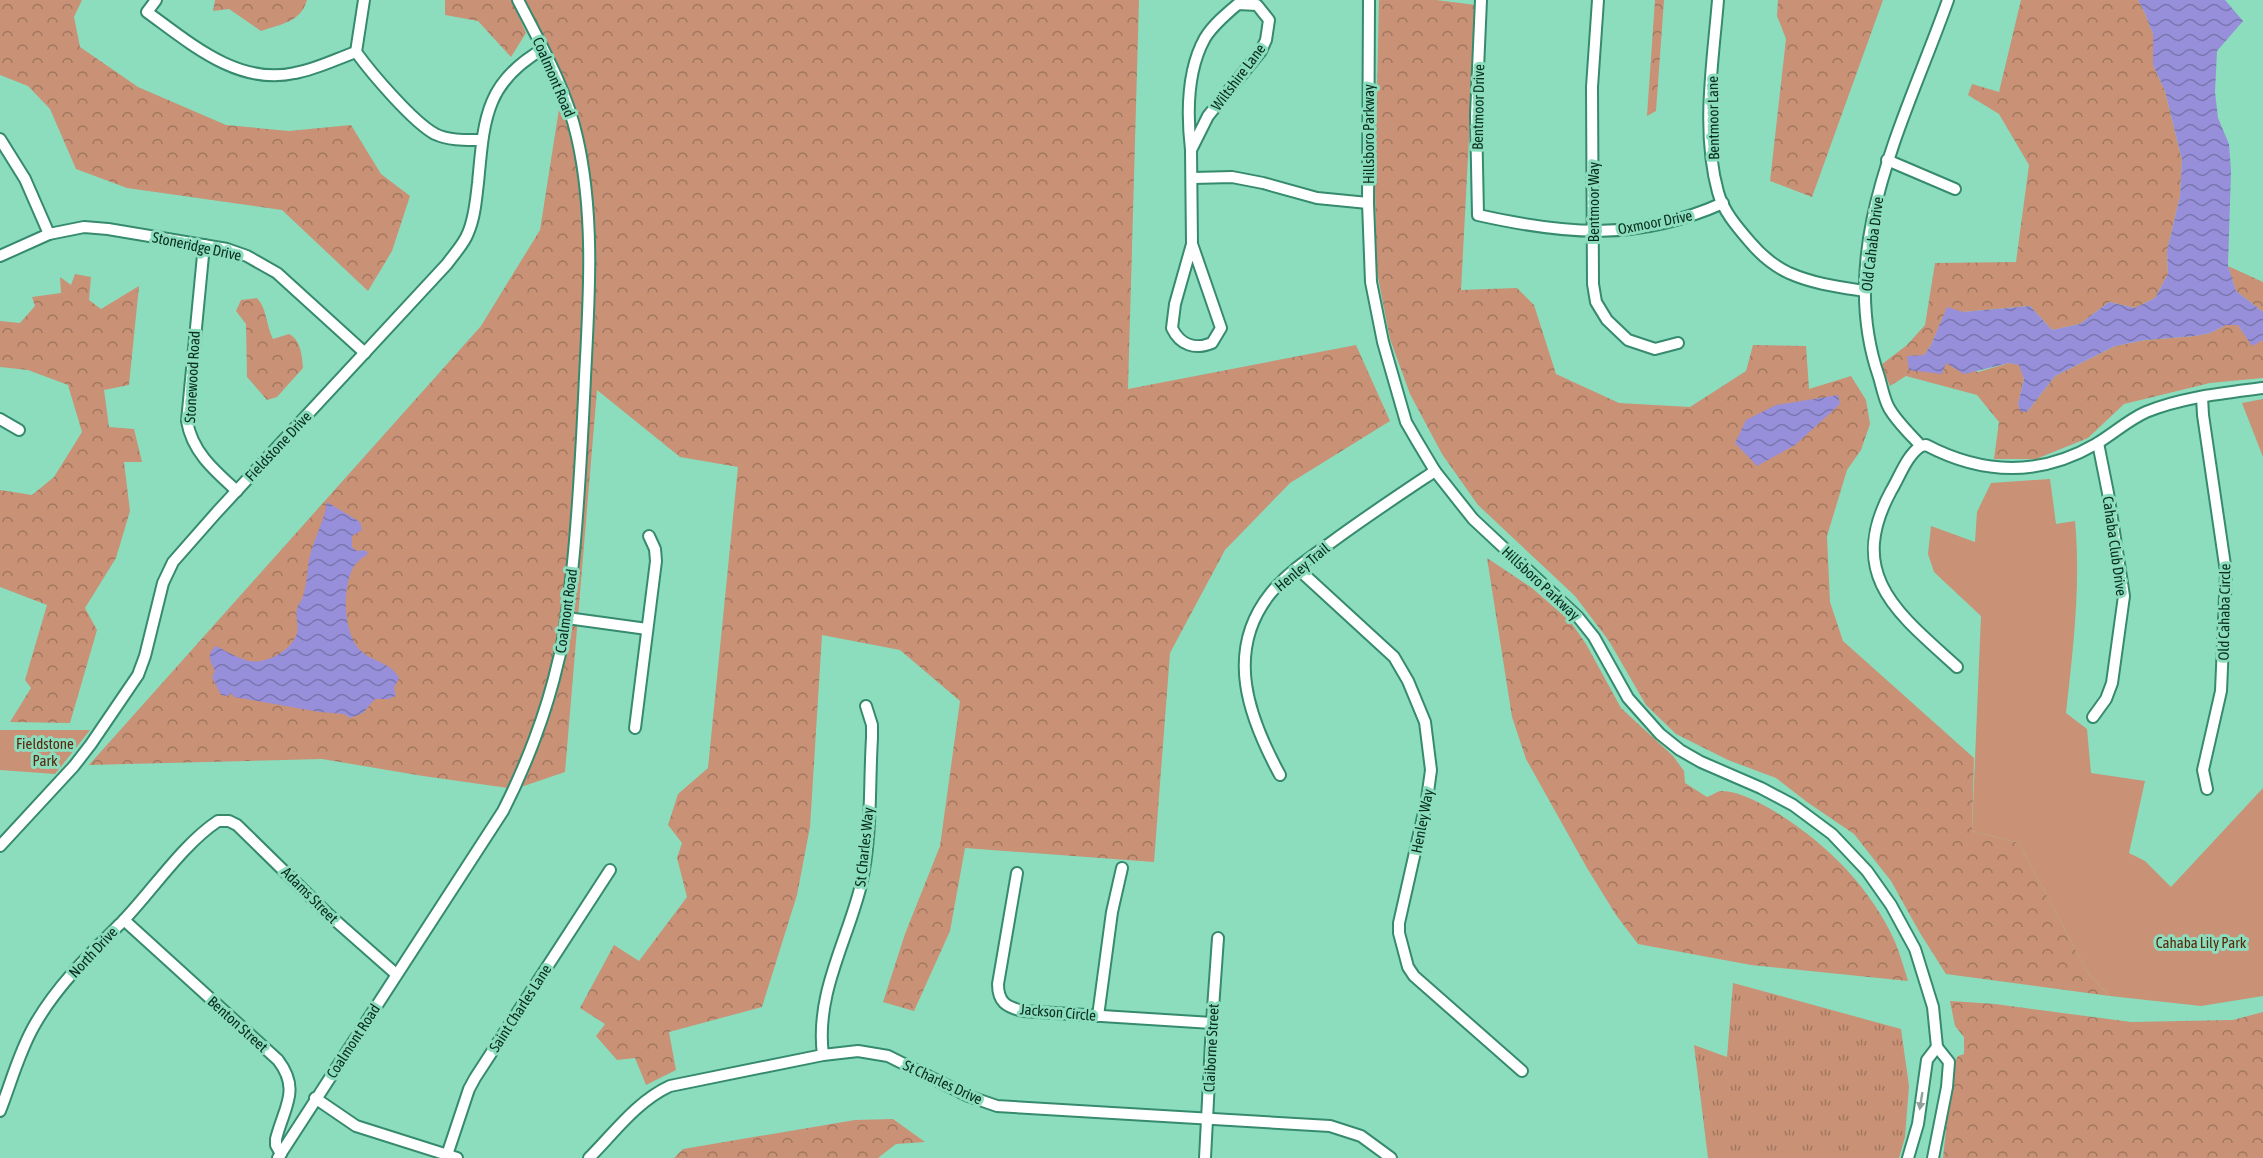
<svg xmlns="http://www.w3.org/2000/svg" width="2263" height="1158" font-family="'Asap Condensed',sans-serif">
	<style>
		.grass { fill: url(#grass-tufts) }
		.forest { fill: url(#forest-crowns) }
		.green { fill: #c99175 }
		.water { fill: url(#water-waves) }
		.lines { fill: none; stroke-linecap: round; stroke-linejoin: round }
		.minor-casing { stroke: #368a6e; stroke-width: 14 }
		.minor { stroke: #fff; stroke-width: 10 }
		.oneway { fill: #90a09b }
		.labels { text-anchor: middle; dominant-baseline: central; stroke-width: 6; stroke-linejoin: round; paint-order: stroke }
		.street-label { font-size: 15px; fill: #092d21; stroke: #8bddbe }
		.park-label { font-size: 15px; fill: #59280b; stroke: #8bddbe }
	</style>
	<defs>
		<pattern id="grass-tufts" width="24" height="20" patternUnits="userSpaceOnUse" patternTransform="scale(1.5)"><rect width="24" height="20" fill="#c99175"/><path d="M3 7l-1-3M5 7V3M7 7l1-3M15 17l-1-3M17 17v-4M19 17l1-3" fill="none" stroke="#a17760"/></pattern>
		<pattern id="forest-crowns" width="20" height="18" patternUnits="userSpaceOnUse" patternTransform="scale(1.5)"><rect width="20" height="18" fill="#c99175"/><path d="M2 6a3 3 0 1 1 6 0M12 15a3 3 0 1 1 6 0" fill="none" stroke="#a17760"/></pattern>
		<pattern id="water-waves" width="16" height="10" patternUnits="userSpaceOnUse" patternTransform="scale(1.5)"><rect width="16" height="10" fill="#978fd9"/><path d="M0 5q4-4 8 0t8 0" fill="none" stroke="#7975b0"/></pattern>
	</defs>
	<rect width="100%" height="100%" fill="#8bddbe"/>
	<!-- grass -->
	<path class="grass" d="M1733,983L1901,1029L1909,1086L1905,1137L1899,1158H1708L1694,1045L1727,1057Z"/>
	<!-- forest -->
	<g class="forest">
		<path d="M0,0H82L74,17L80,47L138,87L226,125L289,131L351,125L381,174L410,196L392,251L368,291L282,210L127,188L76,169L50,109L28,86L0,75Z"/>
		<path d="M215,0H307C301,22 281,24 261,31L229,9L213,11Z"/>
		<path d="M445,0H512L526,33L511,57L478,21L445,15Z"/>
		<path d="M522,0H1139L1128,389L1356,345L1390,421L1290,483L1225,550L1170,653L1154,862L965,848L950,931L914,1011L883,1002L905,934L940,846L960,701L900,650L822,635L810,827L797,895L762,1007L669,1032L676,1070L646,1085L635,1058L617,1060L596,1036L605,1024L580,1008L614,945L639,961L687,897L677,858L682,843L668,825L678,794L708,768L738,467L680,457L597,390L565,772L515,789L423,776L322,759L89,765L481,326L540,230L559,109Z"/>
		<path d="M1379,0H1436L1476,5L1461,290L1517,288L1534,305L1556,374L1619,403L1690,407L1746,371L1753,345L1806,346L1809,389L1851,376L1866,400L1870,424L1861,450L1847,470L1827,536L1830,602L1843,641L1974,758L1972,831L2019,843L2089,975L2110,996L1946,974L1920,933L1891,881L1854,834L1807,802L1776,778L1728,760L1676,734L1646,705L1609,641L1575,596L1478,505L1442,454L1410,394L1390,339L1376,267L1375,180Z"/>
		<path d="M1655,0H1664L1656,111L1647,116Z"/>
		<path d="M1778,0H1883L1812,197L1770,181L1786,39L1777,16Z"/>
		<path d="M2021,0H2138L2145,13L2153,34V65L2165,91L2182,160L2180,196L2167,251L2168,274L2155,298L2135,308L2109,302L2080,324L2052,330L2030,306L1963,312L1943,317L1931,345L1924,355L1978,372L2009,363L2020,365L2024,379L2018,404L2027,412L2055,376L2115,346L2145,340L2195,336L2210,333L2226,325H2238L2252,345L2263,340V378L2210,383L2124,404L2088,438L2036,459H1994L1999,422L1977,395L1906,376L1890,386L1881,365L1907,345L1925,325L1935,263L2016,262L2029,165L1999,114L1968,95L1972,84L1999,92Z"/>
		<path d="M2228,266L2263,282V312L2236,291Z"/>
		<path d="M75,274L91,277L89,300L101,309L139,286L129,385L104,390L109,427L134,429L142,462H124L130,511L116,558L85,608L97,630L70,723L10,722L31,688L25,680L47,605L0,587V490L32,495L54,477L82,432L68,385L28,370L0,367V321L20,323L35,306L32,297L61,293L60,277L71,285Z"/>
		<path d="M257,298C267,309 266,325 273,339L289,334C301,340 302,356 303,368L277,397L267,400L247,377L246,324L236,311L241,300Z"/>
		<path d="M1487,558L1532,588L1570,621L1586,644L1621,708L1673,756L1684,771L1685,783L1707,797C1711,796 1716,792 1720,791C1734,790 1755,800 1767,807C1819,836 1871,886 1895,942C1900,954 1904,968 1908,981L1751,965L1638,944L1616,915L1587,868L1526,759L1512,717Z"/>
		<path d="M1950,1001L1995,1004L2131,1022L2233,1020L2263,1012V1158H1943L1953,1065L1958,1056L1964,1054V1037L1955,1026Z"/>
		<path d="M893,1119L925,1142L896,1144L878,1158H674L683,1149L855,1120Z"/>
	</g>
	<!-- green -->
	<g class="green">
		<path d="M2263,399V457L2242,403Z"/>
		<path d="M2050,479L2056,524L2075,521C2081,586 2073,649 2066,713L2087,729L2091,773L2145,781L2129,853L2145,861L2171,887L2263,788V996L2201,1006L2110,996L2089,975L2019,843L1972,831L1981,616L1934,572L1928,554L1931,526L1975,542L1977,512L1991,483Z"/>
		<path d="M0,730H90L55,774L0,770Z"/>
	</g>
	<!-- water -->
	<g class="water">
		<path d="M2138,0H2225L2243,21L2217,51L2215,92L2218,118L2229,144L2231,171L2228,266L2236,291L2263,312V340L2252,346L2238,325H2226L2210,333L2195,336L2145,340L2115,346L2055,376L2027,412L2020,411L2018,404L2024,379L2019,365L2009,363L1964,374L1946,363L1942,374L1909,370L1907,356L1924,355L1931,345L1947,307L1963,312L2030,306L2052,330L2080,324L2109,302L2135,308L2155,298L2168,274L2167,251L2180,196L2182,160L2165,91L2153,65V34L2145,13Z"/>
		<path d="M1838,395L1840,404L1795,445L1757,466L1735,443L1746,420L1776,405Z"/>
		<path d="M327,502L360,522L362,530L352,536V547L357,551L365,550L368,554C363,557 358,561 354,566C342,587 343,629 358,648C370,662 390,661 399,678L394,688L396,696L388,699H375L363,713L350,718L344,714L320,712L234,697L231,693L228,696L221,695L212,677L215,671C210,661 206,654 216,646C226,651 237,658 249,661C266,664 289,652 296,636C300,627 295,618 297,609C298,604 302,601 303,596C307,584 307,572 309,560C313,540 324,522 327,502Z"/>
	</g>
	<g class="lines">
		<!-- minor casing -->
		<g class="minor-casing">
			<g id="minor">
				<path d="M156,0L147,12C190,43 238,86 295,73C317,69 336,59 356,52"/>
				<path d="M364,0L356,52C372,74 413,122 435,134C450,141 467,140 482,140"/>
				<path d="M1369,0L1368,203L1371,282L1383,342L1406,422L1417,441L1435,471L1473,519L1578,617L1594,637L1628,698L1660,734L1680,750L1701,762L1761,788L1793,805L1832,834L1867,871L1891,905L1915,949L1933,1007L1937,1047L1949,1062L1947,1087L1933,1158"/>
				<path d="M1481,0L1476,115L1478,215C1567,235 1638,241 1723,203"/>
				<path d="M1598,0L1592,87L1593,284L1596,302L1607,320L1628,340L1655,349L1678,343"/>
				<path d="M1718,0C1713,62 1701,131 1718,192C1723,211 1738,228 1750,242C1761,255 1774,266 1789,273C1814,284 1839,287 1865,291"/>
				<path d="M1948,0C1906,119 1834,248 1879,377C1882,387 1884,399 1889,408C1897,422 1910,434 1921,446L1926,445C1983,475 2039,477 2096,444C2113,434 2128,420 2146,412C2182,397 2225,393 2263,388"/>
				<path d="M0,139L25,179L49,234"/>
				<path d="M1191,150C1187,115 1187,70 1205,38C1213,25 1226,14 1238,4L1257,5L1269,20L1266,40L1261,51L1208,116L1191,150L1192,244L1175,304L1172,328C1180,345 1195,350 1212,343L1221,328L1192,244"/>
				<path d="M1887,160L1955,189"/>
				<path d="M1193,178L1232,177L1263,183L1317,198L1368,203"/>
				<path d="M204,245L187,421C192,452 215,471 237,491"/>
				<path d="M0,256L49,234L84,227L108,229L227,249L247,256L277,273L365,353"/>
				<path d="M2202,397L2203,415L2226,572L2221,691L2203,770L2207,789"/>
				<path d="M0,419L19,430"/>
				<path d="M1921,446C1907,455 1900,476 1891,491C1845,576 1899,614 1957,667"/>
				<path d="M1297,568L1394,657L1408,681L1425,722L1431,770L1427,799L1399,923V933L1408,967L1414,976L1522,1071"/>
				<path d="M567,618L647,629"/>
				<path d="M2093,717L2106,699L2112,683L2124,596L2108,493L2098,443"/>
				<path d="M635,728L656,561L655,549L649,536"/>
				<path d="M1280,775C1249,718 1224,652 1270,594C1286,574 1308,559 1329,544C1364,518 1399,495 1435,471"/>
				<path d="M0,846L74,766L91,744L138,675L145,656L163,583L173,562L217,512L447,264C454,254 464,244 468,233C475,217 476,199 478,183C484,121 484,83 543,49"/>
				<path d="M1017,873L998,984C998,1002 1006,1007 1023,1011L1212,1023"/>
				<path d="M124,920L278,1060C301,1090 284,1107 276,1139V1145L281,1154"/>
				<path d="M1098,1016L1112,912L1122,868"/>
				<path d="M823,1055C815,994 847,942 861,885C872,838 869,786 872,738V725L866,706"/>
				<path d="M315,1098L356,1126L457,1158"/>
				<path d="M0,1111C11,1083 19,1052 34,1026C57,985 91,953 123,921C152,891 183,844 218,821H229L237,825L328,914L396,974"/>
				<path d="M447,1155L469,1089L475,1078L610,870"/>
				<path d="M278,1158L503,811C526,766 547,711 558,662C566,633 568,602 572,572C579,508 582,442 585,377C589,299 595,215 577,137C566,88 541,45 518,0"/>
				<path d="M589,1158C614,1133 637,1101 670,1086L823,1055L858,1051L888,1056L968,1096L997,1106L1330,1126L1361,1136L1391,1158"/>
				<path d="M1205,1158L1212,1023L1218,938"/>
				<path d="M1908,1158L1918,1124L1927,1060L1937,1047"/>
			</g>
		</g>
		<!-- minor -->
		<use href="#minor" class="minor"/>
	</g>
	<!-- one-way arrows -->
	<defs><path id="oneway-solid" d="M-6-.8H1V-3.2L6.5 0L1 3.2V.8H-6Z" transform="scale(1.5)"/></defs>
	<use class="oneway" href="#oneway-solid" transform="translate(1921 1101) rotate(99)"/>
	<g class="labels">
		<!-- street labels -->
		<g class="street-label">
			<text transform="translate(554 77) rotate(67)">Coalmont Road</text>
			<text transform="translate(1238 77) rotate(-53)">Wiltshire Lane</text>
			<text transform="translate(1478 107) rotate(-89)">Bentmoor Drive</text>
			<text transform="translate(1713 118) rotate(-91)">Bentmoor Lane</text>
			<text transform="translate(1368 134) rotate(-90)">Hillsboro Parkway</text>
			<text transform="translate(1593 202) rotate(-90)">Bentmoor Way</text>
			<text transform="translate(1655 222) rotate(-11)">Oxmoor Drive</text>
			<text transform="translate(1872 244) rotate(-83)">Old Cahaba Drive</text>
			<text transform="translate(197 246) rotate(12)">Stoneridge Drive</text>
			<text transform="translate(192 377) rotate(-87)">Stonewood Road</text>
			<text transform="translate(278 446) rotate(-47)">Fieldstone Drive</text>
			<text transform="translate(2115 546) rotate(82)">Cahaba Club Drive</text>
			<text transform="translate(1302 567) rotate(-40)">Henley Trail</text>
			<text transform="translate(1541 583) rotate(43)">Hillsboro Parkway</text>
			<text transform="translate(566 611) rotate(-82)">Coalmont Road</text>
			<text transform="translate(2224 612) rotate(-89)">Old Cahaba Circle</text>
			<text transform="translate(1422 821) rotate(-79)">Henley Way</text>
			<text transform="translate(864 847) rotate(-84)">St Charles Way</text>
			<text transform="translate(310 895) rotate(45)">Adams Street</text>
			<text transform="translate(93 952) rotate(-47)">North Drive</text>
			<text transform="translate(520 1008) rotate(-57)">Saint Charles Lane</text>
			<text transform="translate(1058 1012) rotate(5)">Jackson Circle</text>
			<text transform="translate(238 1024) rotate(42)">Benton Street</text>
			<text transform="translate(353 1041) rotate(-57)">Coalmont Road</text>
			<text transform="translate(1211 1048) rotate(-87)">Claiborne Street</text>
			<text transform="translate(943 1082) rotate(25)">St Charles Drive</text>
		</g>
		<!-- park labels -->
		<g class="park-label">
			<text x="45" y="743">Fieldstone<tspan x="45" dy="17">Park</tspan></text>
			<text x="2201" y="942">Cahaba Lily Park</text>
		</g>
	</g>
</svg>
